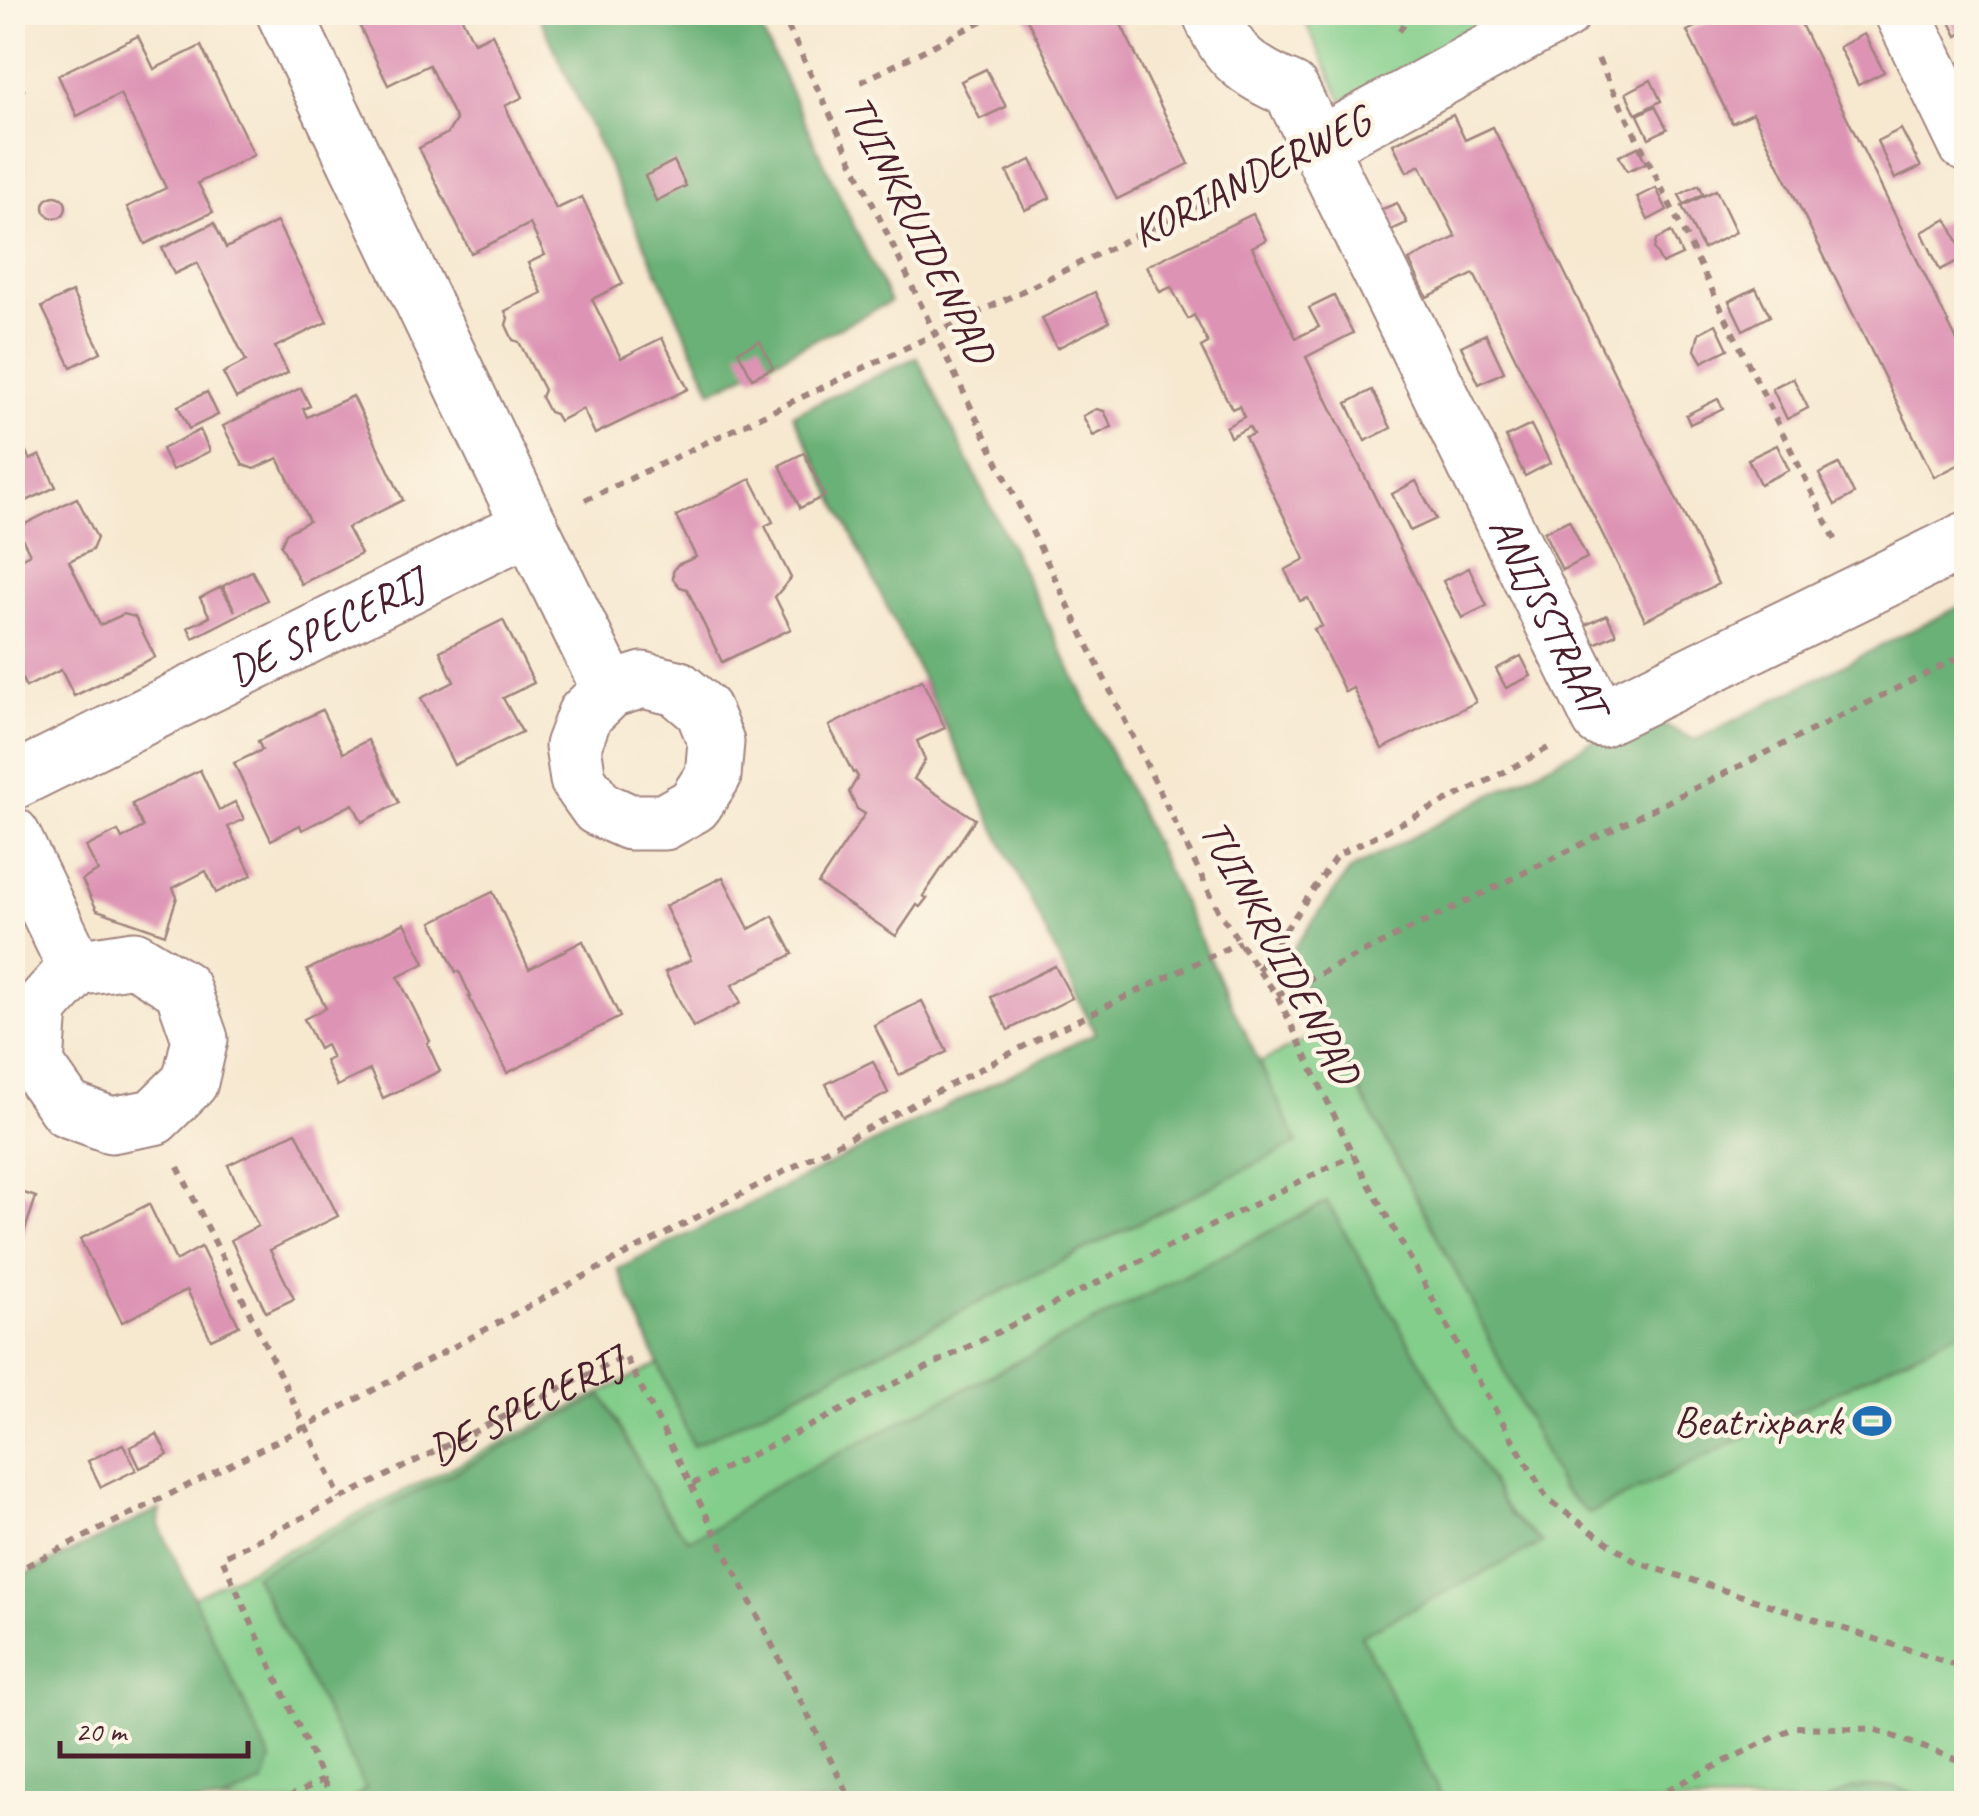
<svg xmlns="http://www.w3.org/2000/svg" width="1979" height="1816" font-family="Caveat,sans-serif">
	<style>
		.green { fill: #83ce8b; stroke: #66765b; stroke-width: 2.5 }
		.forest { fill: #6ab177; stroke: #5a6851; stroke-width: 2.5 }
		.building { fill: #dd93b4 }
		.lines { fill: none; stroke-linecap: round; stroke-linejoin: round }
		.street-casing { stroke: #a0847e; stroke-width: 59 }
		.path { stroke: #a0847e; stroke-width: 6; stroke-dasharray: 8 8; stroke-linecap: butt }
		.street { stroke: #fff; stroke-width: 55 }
		.labels { text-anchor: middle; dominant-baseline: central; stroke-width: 9; stroke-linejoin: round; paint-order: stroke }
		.street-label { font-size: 42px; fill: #4a1f2b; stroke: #fcf5e5 }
		.poi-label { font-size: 42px; fill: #4a1f2b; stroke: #fcf5e5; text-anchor: end }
	</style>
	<rect width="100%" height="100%" fill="#fcf5e5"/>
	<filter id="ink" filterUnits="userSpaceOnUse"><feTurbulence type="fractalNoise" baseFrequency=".01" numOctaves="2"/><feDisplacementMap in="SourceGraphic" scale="20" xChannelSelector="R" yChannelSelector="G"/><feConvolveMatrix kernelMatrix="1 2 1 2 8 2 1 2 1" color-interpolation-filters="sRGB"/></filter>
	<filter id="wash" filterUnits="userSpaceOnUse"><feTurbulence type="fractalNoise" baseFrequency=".0048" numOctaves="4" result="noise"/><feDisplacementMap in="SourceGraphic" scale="40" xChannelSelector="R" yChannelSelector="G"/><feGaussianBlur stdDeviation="2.25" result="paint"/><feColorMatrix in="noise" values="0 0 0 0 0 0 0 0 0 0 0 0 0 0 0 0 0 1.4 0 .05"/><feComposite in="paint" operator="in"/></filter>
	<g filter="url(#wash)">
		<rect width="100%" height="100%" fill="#f7e8d0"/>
		<!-- green -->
		<g class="green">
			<path d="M1301,13H1517L1343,102Z"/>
			<path d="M1966,709V1803H13L12,1688Z"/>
		</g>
		<!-- forest -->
		<g class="forest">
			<path d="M538,13H753L890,302L712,391Z"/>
			<path d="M917,357L1057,641L1298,1143L693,1446L618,1269L1095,1033L793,414Z"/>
			<path d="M1966,603V1328L1589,1514L1561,1488L1469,1297L1288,956L1350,870L1642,715L1695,740Z"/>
			<path d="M1327,1202L1510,1515L1543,1543L1361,1635L1445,1803H346L366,1789L254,1575L603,1396L665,1511L688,1539L718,1526L760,1494Z"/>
			<path d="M160,1509L159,1525L271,1760L264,1783L221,1803H13V1580Z"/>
			<path d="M1895,1787L1941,1803H1823L1853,1788Z"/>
		</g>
		<g id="blocks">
			<!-- building -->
			<g class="building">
				<path d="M353,12H459L474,42L492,34L523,97L505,106L556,209L582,197L623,284L592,299L621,358L662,338L688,389L595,434L583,409L559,421L555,414L549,412L541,397L544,390L519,342L513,340L506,325L508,318L505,311L542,293L528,263L545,255L530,224L471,253L419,148L448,133L456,120L429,65L388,85Z"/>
				<path d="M1030,12H1115L1189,164L1117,199L1025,15Z"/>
				<path d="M1725,12H1795L1966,359V461L1934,477L1753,113L1732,123L1687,31Z"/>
				<path d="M1945,12H1966V31L1957,36Z"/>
				<path d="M1864,34L1884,72L1858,85L1839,47Z"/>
				<path d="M138,36L154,69L201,46L254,155L198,183L213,212L145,244L127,207L166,188L120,94L77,116L58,75Z"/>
				<path d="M12,67L24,90L12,95Z"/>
				<path d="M986,69L1006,107L980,119L961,81Z"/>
				<path d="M1651,80L1661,101L1636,114L1626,93Z"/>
				<path d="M1655,106L1667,129L1649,138L1638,115Z"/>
				<path d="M1453,115L1465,140L1493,127L1718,584L1645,620L1474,274L1427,297L1409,260L1456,237L1420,165L1407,172L1393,144Z"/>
				<path d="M1901,129L1921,167L1895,179L1877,141Z"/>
				<path d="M1638,147L1646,163L1627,171L1619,156Z"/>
				<path d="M1031,160L1050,198L1025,210L1007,172Z"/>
				<path d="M674,161L686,186L656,201L645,176Z"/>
				<path d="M1699,185L1703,194L1684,204L1679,195Z"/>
				<path d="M1656,188L1667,210L1648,220L1637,197Z"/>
				<path d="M1716,190L1736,232L1703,249L1682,206Z"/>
				<circle cx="55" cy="207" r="11"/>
				<path d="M1397,203L1407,223L1385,233L1375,212Z"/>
				<path d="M1253,214L1266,240L1252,247L1296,338L1319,327L1309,308L1334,296L1353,333L1306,357L1476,702L1382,749L1353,688L1345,692L1314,629L1322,626L1308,598L1300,601L1285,570L1305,559L1245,437L1253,434L1249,427L1230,437L1226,427L1244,417L1239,406L1232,409L1216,378L1201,347L1208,343L1194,315L1188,319L1171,287L1160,292L1147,266Z"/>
				<path d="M1947,219L1965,257L1940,270L1922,232Z"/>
				<path d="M277,222L327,322L275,347L288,373L236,398L223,373L246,361L222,312L197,263L174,274L162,248L214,223L226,248Z"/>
				<path d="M1671,232L1682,255L1662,264L1654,249L1656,240Z"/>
				<path d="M1756,288L1770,316L1743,330L1729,301Z"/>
				<path d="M72,292L101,352L71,367L42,307Z"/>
				<path d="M1095,292L1109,322L1057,348L1042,318Z"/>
				<path d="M1716,324L1728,349L1702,362L1695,350L1699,333Z"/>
				<path d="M1486,334L1504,372L1479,384L1461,346Z"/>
				<path d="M760,341L773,368L752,378L738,351Z"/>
				<path d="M1793,378L1808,408L1787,419L1772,388Z"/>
				<path d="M301,388L310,406L303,409L307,417L353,396L403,500L347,528L361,554L301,584L281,545L286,533L309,521L278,458L254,469L243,465L223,426Z"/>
				<path d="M1372,390L1391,428L1365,441L1347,403Z"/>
				<path d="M207,392L218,415L189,429L178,406Z"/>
				<path d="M1718,399L1723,408L1690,424L1686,415Z"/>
				<path d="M1096,409L1104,411L1112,427L1093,436L1083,416Z"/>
				<path d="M12,423L30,460L40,455L56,487L12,508Z"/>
				<path d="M1531,425L1550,463L1525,476L1506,437Z"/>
				<path d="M200,430L210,451L172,470L162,449Z"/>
				<path d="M1777,445L1789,470L1760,484L1748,459Z"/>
				<path d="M804,453L825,496L800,508L780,465Z"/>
				<path d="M1839,464L1854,494L1835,505L1819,474Z"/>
				<path d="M751,479L773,522L765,526L791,578L775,597L791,629L722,662L687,589L680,587L673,579V572L677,565L696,557L676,516Z"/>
				<path d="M1416,481L1436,519L1410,531L1392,494Z"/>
				<path d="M77,498L97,538L92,550L69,561L100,625L124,614L135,617L155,657L74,696L61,670L26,687L12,660V563L30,554L17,528Z"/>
				<path d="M1569,520L1587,558L1562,570L1544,532Z"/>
				<path d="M1469,568L1487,606L1462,618L1443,581Z"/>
				<path d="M252,571L267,600L193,638L188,627L210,617L200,598L221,587L235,611L223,586Z"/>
				<path d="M1607,615L1616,634L1590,646L1581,627Z"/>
				<path d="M503,620L534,683L503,698L522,732L454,765L421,698L454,682L440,651Z"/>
				<path d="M1521,656L1531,676L1506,688L1496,669Z"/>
				<path d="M922,680L945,728L917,741L925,760L914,779L975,819L923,896L927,898L920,907L917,905L896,936L818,884L865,814L857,809L849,792L858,777L855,772L853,773L829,726Z"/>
				<path d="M322,710L343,753L368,740L399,803L362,822L353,804L302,830L300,825L271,840L234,763L262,750L258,741Z"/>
				<path d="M200,770L219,810L235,802L244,819L228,827L252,875L216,893L206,871L173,888L177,897L165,934L97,910L82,880L98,871L86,847L118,831L122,839L143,827L132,804Z"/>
				<path d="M723,877L749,929L773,916L793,954L732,985L741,1003L693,1027L665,972L691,960L665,906Z"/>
				<path d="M493,892L529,969L583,941L620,1017L507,1073L469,997H471L459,971L456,972L432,922Z"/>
				<path d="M405,923L425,963L398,977L430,1041L427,1043L440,1071L383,1098L370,1070L337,1086L325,1061L332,1058L326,1045L319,1049L304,1019L326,1008L307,970Z"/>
				<path d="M1055,966L1072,998L1008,1030L991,997Z"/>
				<path d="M922,1001L947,1052L899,1075L874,1025Z"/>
				<path d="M873,1061L888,1093L843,1117L826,1084Z"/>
				<path d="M296,1132L338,1216L270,1250L294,1299L266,1312L231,1240L258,1226L228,1165Z"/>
				<path d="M12,1189L36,1197L13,1266H12Z"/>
				<path d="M149,1204L176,1261L201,1247L239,1326L211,1339L187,1290L122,1322L80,1239Z"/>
				<path d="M157,1434L168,1455L140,1468L130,1447Z"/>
				<path d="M123,1444L136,1470L101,1487L88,1461Z"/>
			</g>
		</g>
	</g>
	<g filter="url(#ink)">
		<use href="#blocks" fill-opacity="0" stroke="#a0847e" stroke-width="2.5"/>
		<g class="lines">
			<!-- street casing -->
			<g class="street-casing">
				<g id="street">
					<path id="s2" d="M1210,12C1226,56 1250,73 1291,90L1600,719L1966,540"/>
					<path d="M1902,12L1966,144"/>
					<path d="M1317,146L1563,12"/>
					<path d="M530,526L610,690L585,714L573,746L578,780L598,808L629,822H664L694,805L713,776L716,742L703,710L677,688L643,680L610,690"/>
					<path id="s3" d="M12,782L530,526L284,12"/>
					<path d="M12,835L76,968"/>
					<path d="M134,959L182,988L200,1039L190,1082L154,1117L111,1125L67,1109L36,1065L40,1008L76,968Z"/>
				</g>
			</g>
			<!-- path -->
			<g class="path">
				<path d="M781,12L935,334L1218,910L1258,970L1277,995L1353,1155L1468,1363L1548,1500L1636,1562L1966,1668"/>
				<path d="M1399,31L1414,12"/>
				<path d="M1598,59L1836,541"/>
				<path d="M861,82L1000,12"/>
				<path d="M585,500L935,334L1267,171"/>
				<path d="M1258,970L1337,855L1495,777L1550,747"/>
				<path d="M1277,995L1966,654"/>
				<path d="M178,1167L341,1499"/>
				<path d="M691,1485L853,1804"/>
				<path d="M12,1573L305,1427L594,1271L1034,1041L1240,942"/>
				<path d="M323,1780L335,1804"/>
				<path id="s1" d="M274,1804L323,1780L222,1558L625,1356L691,1485L1353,1155"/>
				<path d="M1638,1804L1795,1727L1874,1729L1966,1763"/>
			</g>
			<!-- street -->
			<use href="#street" class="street"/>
		</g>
	</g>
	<!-- icons -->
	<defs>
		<g id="stadium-bare" transform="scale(3)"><path d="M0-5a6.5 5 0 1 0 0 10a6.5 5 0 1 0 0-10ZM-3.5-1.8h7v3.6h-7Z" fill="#1f6fb2" stroke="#fcf5e5" stroke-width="2.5" paint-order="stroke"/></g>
	</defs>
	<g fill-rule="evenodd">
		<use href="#stadium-bare" x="1872" y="1421"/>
	</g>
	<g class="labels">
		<!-- street labels -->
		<g class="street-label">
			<text transform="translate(1251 177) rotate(-27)">KORIANDERWEG</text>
			<text transform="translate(919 229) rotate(64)">TUINKRUIDENPAD</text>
			<text stroke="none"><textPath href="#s2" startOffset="702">ANIJSSTRAAT</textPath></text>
			<text stroke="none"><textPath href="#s3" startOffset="350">DE SPECERIJ</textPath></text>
			<text transform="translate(1280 952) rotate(62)">TUINKRUIDENPAD</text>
			<text stroke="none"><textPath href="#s1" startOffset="638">DE SPECERIJ</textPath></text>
		</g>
		<!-- poi labels -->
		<g class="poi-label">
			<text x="1842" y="1421">Beatrixpark</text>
		</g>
	</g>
	<!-- margin -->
	<rect width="1979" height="1816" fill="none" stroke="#fcf5e5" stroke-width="50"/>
	<!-- scale -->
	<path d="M60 1741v15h188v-15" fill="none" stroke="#4a1f2b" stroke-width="5"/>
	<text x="75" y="1741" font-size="30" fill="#4a1f2b" stroke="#fcf5e5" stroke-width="8" paint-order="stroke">20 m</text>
</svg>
